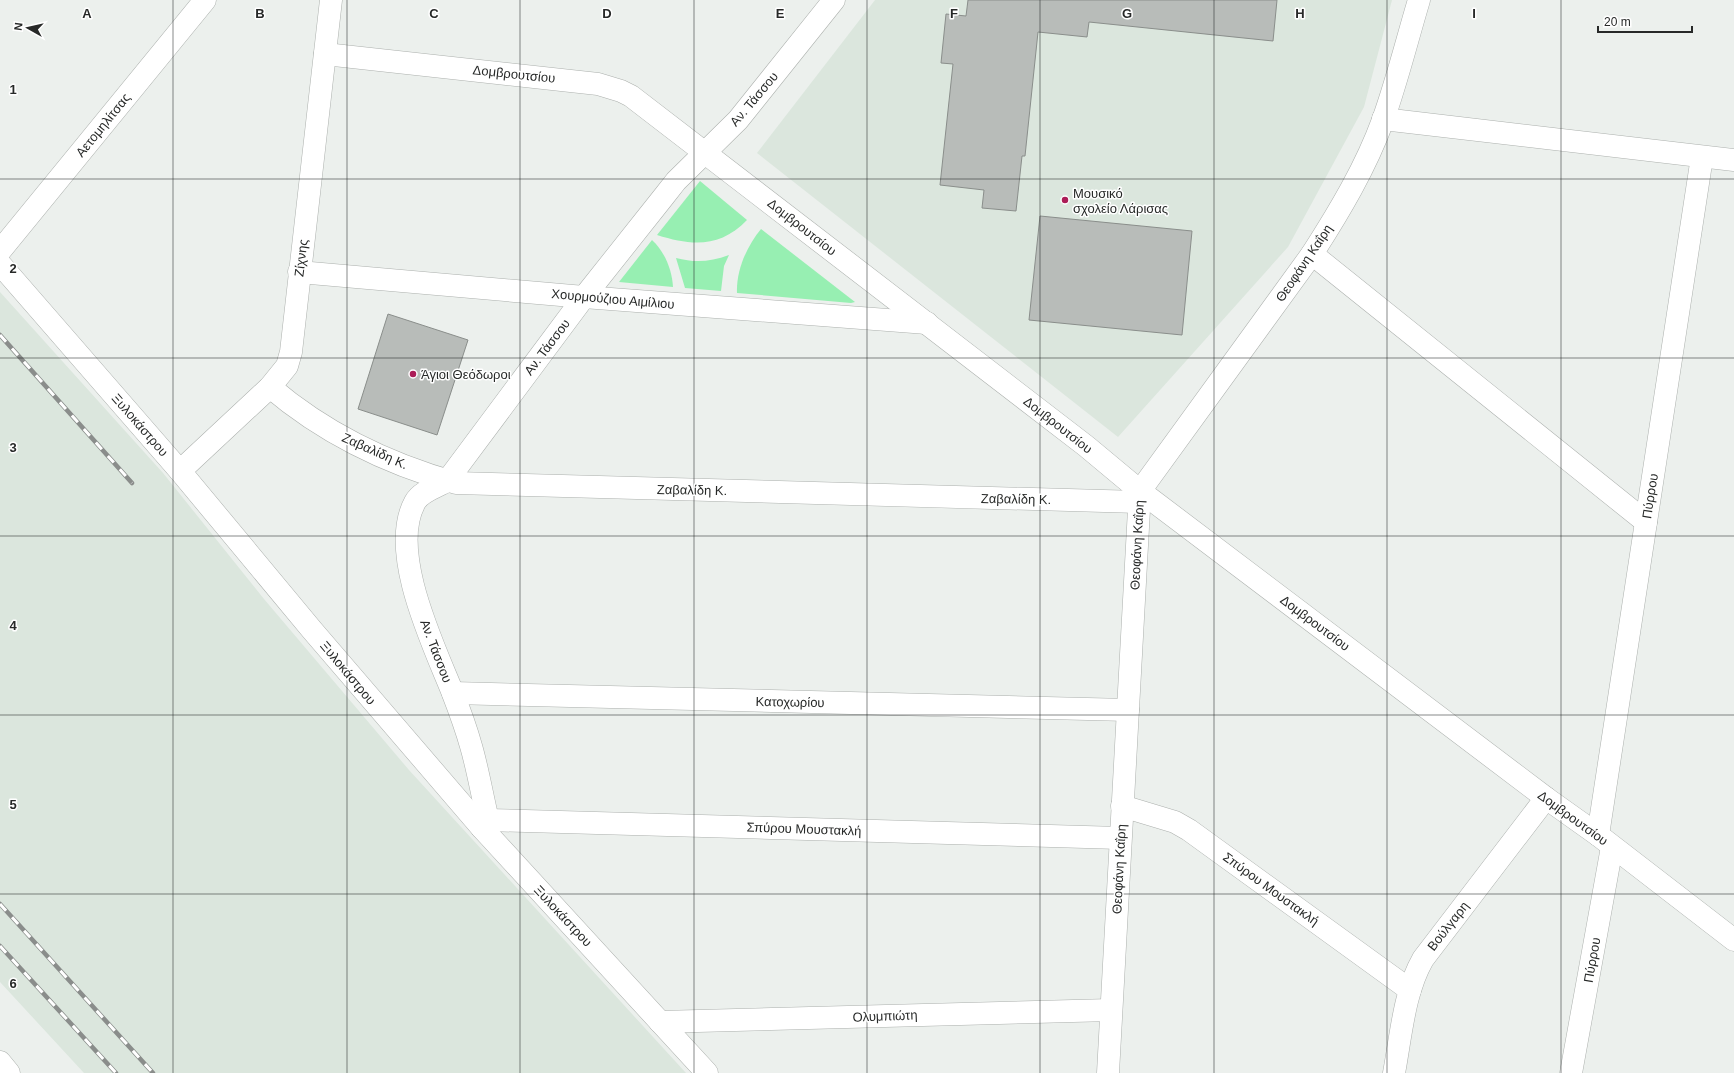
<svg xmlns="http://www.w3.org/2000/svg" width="1734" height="1073" font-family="Helvetica,sans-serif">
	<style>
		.built { fill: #dbe6dd }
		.green { fill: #97efb2 }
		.building { fill: #b8bcb9; stroke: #8a8e8b }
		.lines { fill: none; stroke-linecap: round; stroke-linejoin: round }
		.street-casing { stroke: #acb0ad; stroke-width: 23 }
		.secondary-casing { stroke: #acb0ad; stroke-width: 23 }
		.street { stroke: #fff; stroke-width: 22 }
		.secondary { stroke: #fff; stroke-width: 22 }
		.rail-casing { stroke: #8a8d8b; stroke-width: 4.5 }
		.rail { stroke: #fff; stroke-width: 3; stroke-dasharray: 9; stroke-linecap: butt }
		.grid { fill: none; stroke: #272928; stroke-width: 1; stroke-opacity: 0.55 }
		.poi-dot { fill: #ac1c57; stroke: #fff; stroke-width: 1.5 }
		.labels { text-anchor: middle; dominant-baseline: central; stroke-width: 3; stroke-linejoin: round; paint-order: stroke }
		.street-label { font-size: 13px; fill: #272928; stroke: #fff }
		.poi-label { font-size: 13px; fill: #272928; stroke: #fff; text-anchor: start }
		.grid-label { font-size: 13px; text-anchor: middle; font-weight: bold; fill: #272928; stroke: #fff; stroke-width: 3; stroke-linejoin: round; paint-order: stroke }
	</style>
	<rect width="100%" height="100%" fill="#ecf0ed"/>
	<!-- built -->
	<g class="built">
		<path d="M875,0H1392L1364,107L1288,247L1118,437L757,153Z"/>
		<path d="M0,292L163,473L264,599L409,770L686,1073H84L0,982Z"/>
	</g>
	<!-- green -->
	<g class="green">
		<path d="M700,181L747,220C720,248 692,246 657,235Z"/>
		<path d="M761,229L855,302L851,303L737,293C736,270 747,246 761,229Z"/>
		<path d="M652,240C665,252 672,270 673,287L619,282Z"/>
		<path d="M729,255L724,266L721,291L685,288L676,258C695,263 710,262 729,255Z"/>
	</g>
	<!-- building -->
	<g class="building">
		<path d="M968,0H1277L1273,41L1089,22L1087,37L1038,32L1025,156H1022L1016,211L982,208L984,190L940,185L953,64L941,63L946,14L966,16Z"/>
		<path d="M1040,216L1192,231L1182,335L1029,320Z"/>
		<path d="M388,314L468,340L437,435L358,409Z"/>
	</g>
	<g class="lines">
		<!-- street casing -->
		<g class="street-casing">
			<g id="street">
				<path d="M325,54L598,84L621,91L631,96L1086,446L1140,491L1546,798L1598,835L1734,940"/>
				<path d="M1383,119L1734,160"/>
				<path d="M0,251L205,0"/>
				<path d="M1312,254L1646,522"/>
				<path d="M299,272L584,297L927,323"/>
				<path d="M270,387C324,433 388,464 456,483L1139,502"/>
				<path d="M180,471L270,387L287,366L291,352L331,0"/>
				<path d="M453,693L1128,710"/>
				<path d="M1122,806L1175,822L1189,830L1410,990"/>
				<path d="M488,820L1120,838"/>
				<path d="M482,828L488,820C482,795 478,770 471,746C466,728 459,709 452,691C433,644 388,551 415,502C421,491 437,487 447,481L584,297L665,195L676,181L738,120L834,0"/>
				<path d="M1598,835L1702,157"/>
				<path d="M660,1022L1111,1010"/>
				<path d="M0,1062L9,1073"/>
				<path d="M1108,1073L1140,491L1312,254C1339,212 1366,167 1383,120C1397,81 1407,40 1419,0"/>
				<path d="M1394,1073C1401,1036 1404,992 1423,959L1546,798"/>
				<path d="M1571,1073L1612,847"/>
			</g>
		</g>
		<!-- secondary casing -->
		<g class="secondary-casing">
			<path id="secondary" d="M0,264L180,471L312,630L482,828L707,1073"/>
		</g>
		<!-- street -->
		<use href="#street" class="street"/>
		<!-- secondary -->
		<use href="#secondary" class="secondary"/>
		<!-- rail casing -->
		<g class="rail-casing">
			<g id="rail">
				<path d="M0,335L132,483"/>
				<path d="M0,904L153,1073"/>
				<path d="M0,946L116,1073"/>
			</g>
		</g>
		<!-- rail -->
		<use href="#rail" class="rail"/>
	</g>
	<!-- grid -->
	<path class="grid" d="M173,0V1073M347,0V1073M520,0V1073M694,0V1073M867,0V1073M1040,0V1073M1214,0V1073M1387,0V1073M1561,0V1073M0,179H1734M0,358H1734M0,536H1734M0,715H1734M0,894H1734"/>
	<!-- markers -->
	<g class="poi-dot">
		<circle cx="1065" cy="200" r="4"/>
		<circle cx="413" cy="374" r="4"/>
	</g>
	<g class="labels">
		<!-- street labels -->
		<g class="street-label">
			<text transform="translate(514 74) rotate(6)">Δομβρουτσίου</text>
			<text transform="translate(754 99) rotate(-50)">Αν. Τάσσου</text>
			<text transform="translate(103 125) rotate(-51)">Αετομηλίτσας</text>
			<text transform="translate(802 227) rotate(38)">Δομβρουτσίου</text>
			<text transform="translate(301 258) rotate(-83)">Ζίχνης</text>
			<text transform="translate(1304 263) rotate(-56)">Θεοφάνη Καΐρη</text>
			<text transform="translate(613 299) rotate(5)">Χουρμούζιου Αιμίλιου</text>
			<text transform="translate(547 347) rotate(-53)">Αν. Τάσσου</text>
			<text transform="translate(140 425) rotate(49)">Ξυλοκάστρου</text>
			<text transform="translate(1058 425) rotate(38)">Δομβρουτσίου</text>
			<text transform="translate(375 451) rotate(24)">Ζαβαλίδη Κ.</text>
			<text transform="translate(692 490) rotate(1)">Ζαβαλίδη Κ.</text>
			<text transform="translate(1650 496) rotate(-81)">Πύρρου</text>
			<text transform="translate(1016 499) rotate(1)">Ζαβαλίδη Κ.</text>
			<text transform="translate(1137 545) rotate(-87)">Θεοφάνη Καΐρη</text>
			<text transform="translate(1315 623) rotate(37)">Δομβρουτσίου</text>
			<text transform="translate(436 651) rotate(69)">Αν. Τάσσου</text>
			<text transform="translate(348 673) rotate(50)">Ξυλοκάστρου</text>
			<text transform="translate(790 702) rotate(1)">Κατοχωρίου</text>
			<text transform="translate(1573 818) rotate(36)">Δομβρουτσίου</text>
			<text transform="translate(804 829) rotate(2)">Σπύρου Μουστακλή</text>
			<text transform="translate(1119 869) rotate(-87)">Θεοφάνη Καΐρη</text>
			<text transform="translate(1271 889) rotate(36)">Σπύρου Μουστακλή</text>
			<text transform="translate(563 916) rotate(47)">Ξυλοκάστρου</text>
			<text transform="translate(1448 926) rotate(-52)">Βούλγαρη</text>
			<text transform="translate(1592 960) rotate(-80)">Πύρρου</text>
			<text transform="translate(885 1016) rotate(-2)">Ολυμπιώτη</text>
		</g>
		<!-- poi labels -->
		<g class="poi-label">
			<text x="1073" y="193">Μουσικό<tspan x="1073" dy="15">σχολείο Λάρισας</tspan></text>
			<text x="421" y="374">Άγιοι Θεόδωροι</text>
		</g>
	</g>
	<g class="grid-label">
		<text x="87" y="18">A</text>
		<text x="260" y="18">B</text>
		<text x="434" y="18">C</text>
		<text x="607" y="18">D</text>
		<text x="780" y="18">E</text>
		<text x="954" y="18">F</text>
		<text x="1127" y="18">G</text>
		<text x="1300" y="18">H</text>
		<text x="1474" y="18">I</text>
		<text x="13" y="94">1</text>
		<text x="13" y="273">2</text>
		<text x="13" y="452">3</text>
		<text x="13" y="630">4</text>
		<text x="13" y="809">5</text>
		<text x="13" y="988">6</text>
	</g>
	<!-- north arrow -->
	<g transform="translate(28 28) rotate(278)" stroke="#ffffff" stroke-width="3" paint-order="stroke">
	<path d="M0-3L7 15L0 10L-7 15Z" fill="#272928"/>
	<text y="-6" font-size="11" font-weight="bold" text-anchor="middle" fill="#272928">N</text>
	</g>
	<!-- scale -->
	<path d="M1598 26v6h94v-6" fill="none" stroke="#272928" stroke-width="2"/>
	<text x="1604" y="26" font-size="12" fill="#272928" stroke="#ffffff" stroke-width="3" paint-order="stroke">20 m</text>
</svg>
